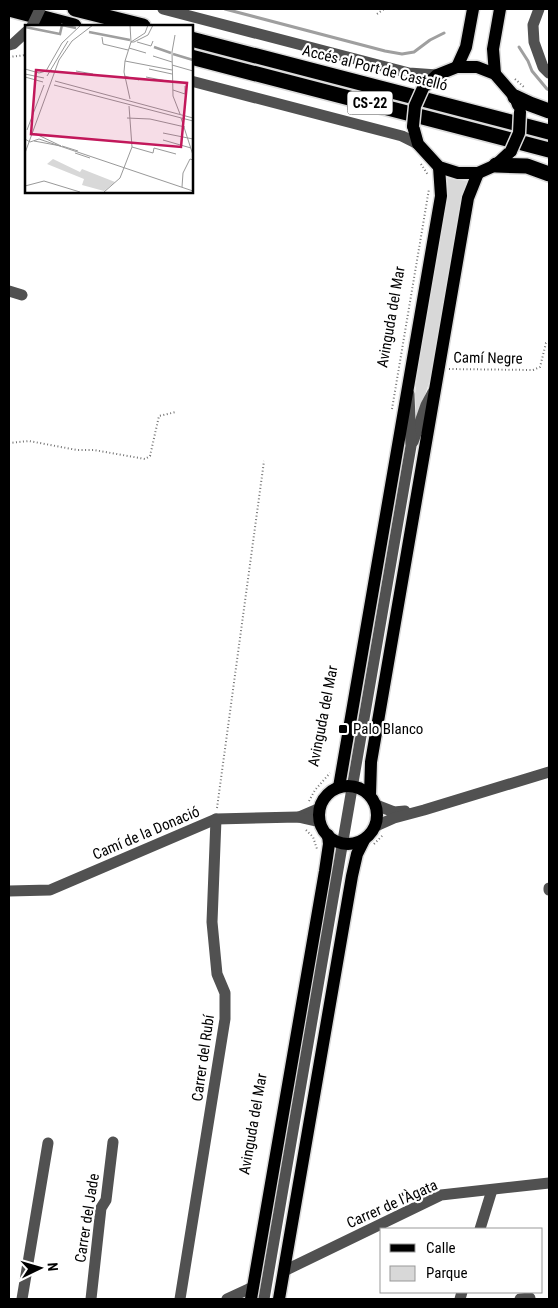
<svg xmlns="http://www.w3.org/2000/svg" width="558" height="1308" font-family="'Roboto Condensed',sans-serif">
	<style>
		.green { fill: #d8d8d8 }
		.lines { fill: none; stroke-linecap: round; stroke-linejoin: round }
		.stream { stroke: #9f9f9f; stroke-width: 3 }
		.major-casing { stroke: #dbdbdb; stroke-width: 15 }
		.highway-casing { stroke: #dbdbdb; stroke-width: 18 }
		.path { stroke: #737373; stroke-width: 2; stroke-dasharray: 1 2.5; stroke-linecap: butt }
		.minor { stroke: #515151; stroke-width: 11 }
		.major { stroke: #000; stroke-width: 12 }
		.highway { stroke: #000; stroke-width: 15 }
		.major-bridge-casing { stroke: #dbdbdb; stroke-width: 15; stroke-linecap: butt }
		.minor-bridge { stroke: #515151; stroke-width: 11 }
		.major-bridge { stroke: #000; stroke-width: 12 }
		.poi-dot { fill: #000; stroke: #fff; stroke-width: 2 }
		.labels { text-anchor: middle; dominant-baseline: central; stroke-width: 4.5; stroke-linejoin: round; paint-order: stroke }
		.shield { fill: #fff; stroke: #4c4c4c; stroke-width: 1 }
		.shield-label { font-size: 14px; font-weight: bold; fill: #000 }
		.street-label { font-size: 15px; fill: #000; stroke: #fff }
		.poi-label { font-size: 15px; fill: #000; stroke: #fff; text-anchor: start }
		.inset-river { fill: none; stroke: #9f9f9f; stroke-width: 2.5 }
		.inset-road { fill: none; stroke: #999; stroke-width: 1 }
		.view { fill: #c2185b; fill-opacity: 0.15; stroke: #c2185b; stroke-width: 2.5 }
		.inset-edge { fill: none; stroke: #000; stroke-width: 2.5 }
	</style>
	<rect width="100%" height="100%" fill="#fff"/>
	<!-- green -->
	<path class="green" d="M447,178L468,181V182L463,195L432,372L416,427L415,394L418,364L448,189Z"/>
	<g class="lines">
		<!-- stream -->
		<g class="stream">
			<path d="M225,9L385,51L402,54L414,52L430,40L444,33"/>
			<path d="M519,47L528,61L532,71L547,89L549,90"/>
		</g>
		<!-- major casing -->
		<g class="major-casing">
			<g id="major">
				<path d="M457,67L466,47L473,9"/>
				<path d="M495,74L493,49L500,9"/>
				<path d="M423,88L437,75L457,67H477L495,74L515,97L518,105"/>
				<path d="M413,126L418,144L439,167L458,173H478L496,165L511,151"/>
				<circle cx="348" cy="815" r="29"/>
				<path d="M339,787L441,196L439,167"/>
				<path d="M370,795L371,762L468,198L478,173"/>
				<path d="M251,1299L325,871L329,844L328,835"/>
				<path d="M279,1299L352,876L357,854L364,840"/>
			</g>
		</g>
		<!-- highway casing -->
		<g class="highway-casing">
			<g id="highway">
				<path d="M9,9L74,26"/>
				<path d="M75,9L143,26"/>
				<path d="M191,39L549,132"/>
				<path d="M191,57L549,150"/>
				<path d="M515,97L530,104L549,111"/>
				<path d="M496,165L527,166L549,174"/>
			</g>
		</g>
		<!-- path -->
		<g class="path">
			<path d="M377,14L384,9"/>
			<path d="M9,57L26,55"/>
			<path d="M515,79L524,87"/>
			<path d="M421,164L428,175"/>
			<path d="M449,369L533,370L540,367L546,343L549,342"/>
			<path d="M392,409L429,189"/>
			<path d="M9,443L29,441L77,450H94L145,459L150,456L159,416L176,412"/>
			<path d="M309,801L315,790L330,773"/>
			<path d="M217,808L264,461"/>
			<path d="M306,830L313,837L317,849"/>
			<path d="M374,844L383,835"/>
		</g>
		<!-- minor -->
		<g class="minor">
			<path d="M163,9L409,73L437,75"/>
			<path d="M539,9L533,25L534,42L543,67L549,73"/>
			<path d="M9,45L13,44L26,32"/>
			<path d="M191,81L402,136L418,144"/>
			<path d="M9,291L22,295"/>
			<path d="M413,442L426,405L433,392"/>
			<path d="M376,805L394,812L405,811"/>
			<path d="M299,817L320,808"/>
			<path d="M376,826L394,818L424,810L549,772"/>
			<path d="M549,890V888"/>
			<path d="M9,891L50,890L216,819L298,817L320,822"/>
			<path d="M480,1229L492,1190"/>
			<path d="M284,1271L441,1195L549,1183"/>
			<path d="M22,1299L48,1143"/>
			<path d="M91,1299L101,1208L106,1200L113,1142"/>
			<path d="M180,1299L225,1019V993L217,974L212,922L216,819"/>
			<path d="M227,1299L253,1287"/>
			<path d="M264,1299L411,446L409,394"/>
			<path d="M460,1299L462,1292"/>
			<path d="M520,1299L530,1298"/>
		</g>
		<!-- major -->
		<use href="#major" class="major"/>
		<!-- highway -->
		<use href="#highway" class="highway"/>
		<!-- major-bridge casing -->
		<g class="major-bridge-casing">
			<g id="major-bridge">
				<path d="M413,126L415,106L423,88"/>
				<path d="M511,151L519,133L520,112"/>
			</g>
		</g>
		<!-- minor-bridge -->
		<path class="minor-bridge" d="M32,26L40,9"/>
		<!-- major-bridge -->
		<use href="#major-bridge" class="major-bridge"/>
	</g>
	<!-- markers -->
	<rect class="poi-dot" x="338" y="724" width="10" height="10" rx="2.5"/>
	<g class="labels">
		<!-- shield labels -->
		<rect class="shield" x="347.5" y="91.5" width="45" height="23" rx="4"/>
		<g class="shield-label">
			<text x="370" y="103">CS-22</text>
		</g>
		<!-- street labels -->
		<g class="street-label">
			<text transform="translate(375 68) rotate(14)">Accés al Port de Castelló</text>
			<text transform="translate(391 317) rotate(-80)">Avinguda del Mar</text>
			<text transform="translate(488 358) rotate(1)">Camí Negre</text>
			<text transform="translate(323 716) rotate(-79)">Avinguda del Mar</text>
			<text transform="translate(146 833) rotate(-23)">Camí de la Donació</text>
			<text transform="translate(203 1058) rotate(-82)">Carrer del Rubí</text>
			<text transform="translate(253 1124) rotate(-80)">Avinguda del Mar</text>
			<text transform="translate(392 1204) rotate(-24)">Carrer de l'Àgata</text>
			<text transform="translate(87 1218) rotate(-81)">Carrer del Jade</text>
		</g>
		<!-- poi labels -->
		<g class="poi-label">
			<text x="353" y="729">Palo Blanco</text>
		</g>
	</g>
	<!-- overview -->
	<g transform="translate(25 25)">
		<rect width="168" height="168" fill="#fff"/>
		<path d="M28,134L55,147L57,144L90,157L79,166L57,160L59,154L22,139Z" fill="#d8d8d8"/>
		<path class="inset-river" d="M0,2L35,9L37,0L51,3M64,7L105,15M129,22L146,28M148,29L168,35"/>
		<path class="inset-road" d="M105,0L106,17H109L123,10L128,0M150,10L147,27L148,71L155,89M77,12L78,19L103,25M112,17L126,21L128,16M104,23L121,28M128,31L147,37M100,36L147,45M147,40L168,46M0,44L14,48L21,46L37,18L56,0M124,44L147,49M51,46L68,49M0,49L19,53M22,51L43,16M99,51L114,55M0,52L18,57M121,52L147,57M30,56L168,93M29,60L168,96M148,65L160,69V61M105,74L99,47L100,36L106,17L120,8L123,0M102,93L125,94L160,102M156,93L168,130M2,105L19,60M138,108L168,114M11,109L36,121M0,114L5,117L14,114L168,166M138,115L166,123M9,116L36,121M37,121L53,126M107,122L128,128L129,123L151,129M0,128L34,35L47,16L68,0M50,128L65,133M0,161L19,156L55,167M157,162L158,148L165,134L168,135M79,167L95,153L107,122L104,81"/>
		<path class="view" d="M11,45L162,58L156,122L6,109Z"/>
		<rect width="168" height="168" class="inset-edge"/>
	</g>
	<!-- border -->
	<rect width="558" height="1308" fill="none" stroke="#000000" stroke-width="20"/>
	<!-- legend -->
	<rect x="380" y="1228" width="162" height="65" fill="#ffffff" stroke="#999999"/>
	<rect x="390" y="1244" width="25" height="8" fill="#000000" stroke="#999999"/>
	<text x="426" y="1253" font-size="15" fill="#000000">Calle</text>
	<rect x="390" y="1266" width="25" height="15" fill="#d8d8d8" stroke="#999999"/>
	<text x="426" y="1278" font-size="15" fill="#000000">Parque</text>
	<!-- north arrow -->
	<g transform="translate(40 1268) rotate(85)" stroke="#ffffff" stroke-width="4" paint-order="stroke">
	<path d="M0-4L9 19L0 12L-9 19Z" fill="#000000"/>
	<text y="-8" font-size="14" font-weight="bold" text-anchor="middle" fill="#000000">N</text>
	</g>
</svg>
